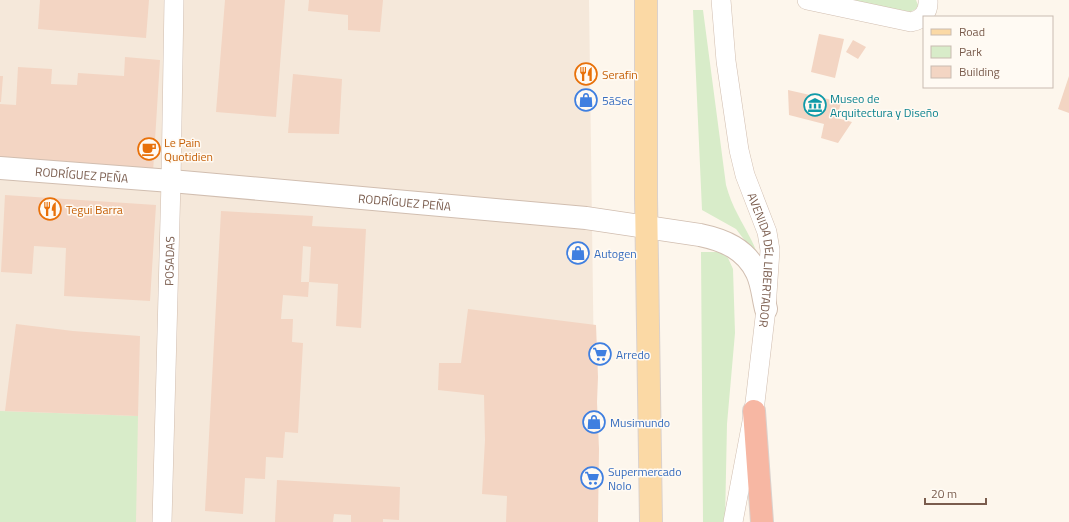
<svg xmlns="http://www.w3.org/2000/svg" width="1069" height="522" font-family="'Titillium Web',sans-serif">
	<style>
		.residential { fill: #f5e8da }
		.green { fill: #d8ecc9 }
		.building { fill: #f3d5c3 }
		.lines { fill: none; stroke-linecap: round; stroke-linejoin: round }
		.minor-casing { stroke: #d1beb0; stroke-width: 20 }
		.tertiary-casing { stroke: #d1beb0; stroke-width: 24 }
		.primary-casing { stroke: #dad1cd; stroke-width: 24 }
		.motorway-casing { stroke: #dad1cd; stroke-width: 24 }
		.minor { stroke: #fff; stroke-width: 19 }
		.tertiary { stroke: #fff; stroke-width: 22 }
		.primary { stroke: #fbd9a5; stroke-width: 22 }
		.motorway { stroke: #f7b7a3; stroke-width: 22 }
		.labels { text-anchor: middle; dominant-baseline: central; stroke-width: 3; stroke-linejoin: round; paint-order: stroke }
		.food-label { font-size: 12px; fill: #c56008; stroke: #fffaf3; text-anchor: start }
		.culture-label { font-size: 12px; fill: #0d838f; stroke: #fffaf3; text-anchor: start }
		.shop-label { font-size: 12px; fill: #366cbe; stroke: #fffaf3; text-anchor: start }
		.street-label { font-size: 12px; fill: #7a5c4d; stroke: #fffaf3 }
	</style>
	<rect width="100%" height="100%" fill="#fdf6ec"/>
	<!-- residential -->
	<path class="residential" d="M0,0H589L596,522H0Z"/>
	<!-- green -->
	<g class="green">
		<path d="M852,0H916L918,5L916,9L910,12Z"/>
		<path d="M693,10H703L726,185C729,196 733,206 738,215C746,231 754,242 759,259L736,229L702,210Z"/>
		<path d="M701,252H720L724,254L728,258L733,269L735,333L727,424L725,522H703Z"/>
		<path d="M0,411L138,416L136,522H0Z"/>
	</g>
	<!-- building -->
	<g class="building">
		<path d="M40,0H149L146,38L38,29Z"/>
		<path d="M225,0H285L276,117L216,112Z"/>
		<path d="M309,0H383L380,32L348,30V15L308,11Z"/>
		<path d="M819,34L844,39L835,78L811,72Z"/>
		<path d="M853,40L866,47L858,59L846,52Z"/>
		<path d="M125,57L160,60L153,172L0,162V104L16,105L18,67L52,69L51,84L77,85L78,73L124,76Z"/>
		<path d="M293,74L342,79L339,134L288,133Z"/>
		<path d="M0,76H3L1,102H0Z"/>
		<path d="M1069,76V113L1058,109Z"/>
		<path d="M788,90L841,102L837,118L852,122L838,143L821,138L824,124L789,115Z"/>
		<path d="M5,195L156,205L150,301L64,296L66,248L34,246L32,274L1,272Z"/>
		<path d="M221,211L313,216L312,226L366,229L361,328L336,326L338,284L309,282L311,247L303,246L301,282H309L308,297L283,295L281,319H293L292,342L303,343L298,433L285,432L283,458L266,457L265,479L245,478L243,514L205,511Z"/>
		<path d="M468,309L596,325L598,377L597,402L599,449L598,522H506L507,496L482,494L485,440L484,395L438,390L439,363H461Z"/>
		<path d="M16,324L73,331L140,336L138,416L5,411Z"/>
		<path d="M277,480L400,487L399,520L383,519V522H351V515L334,514L333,522H275Z"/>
	</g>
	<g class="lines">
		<!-- minor casing -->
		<g class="minor-casing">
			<g id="minor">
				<path id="s1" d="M721,0L726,61L739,150L745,175L767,232L770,250L766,309L754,411L733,522"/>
				<path d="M807,0L911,22C922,20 929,12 928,0"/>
				<path id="s2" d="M162,522L171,181L174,0"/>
			</g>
		</g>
		<!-- tertiary casing -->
		<g class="tertiary-casing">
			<g id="tertiary">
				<path id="s3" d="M0,168L171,181L586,218L700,235C724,240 746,249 757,273C762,283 763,297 766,309"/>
			</g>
		</g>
		<!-- primary casing -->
		<g class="primary-casing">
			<path id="primary" d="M646,0V197L651,522"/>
		</g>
		<!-- motorway casing -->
		<g class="motorway-casing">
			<path id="motorway" d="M754,411L762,522"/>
		</g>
		<!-- minor -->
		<use href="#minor" class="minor"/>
		<!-- tertiary -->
		<use href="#tertiary" class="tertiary"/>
		<!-- primary -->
		<use href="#primary" class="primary"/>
		<!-- motorway -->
		<use href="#motorway" class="motorway"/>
	</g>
	<!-- icons -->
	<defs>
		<g id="restaurant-ring" transform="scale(1.15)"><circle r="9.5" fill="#fffaf3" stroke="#e8710a" stroke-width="1.5"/><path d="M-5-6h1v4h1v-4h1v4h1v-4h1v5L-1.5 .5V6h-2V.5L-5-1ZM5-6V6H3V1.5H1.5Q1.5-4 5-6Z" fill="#e8710a"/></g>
		<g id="shop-ring" transform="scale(1.15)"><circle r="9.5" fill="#fffaf3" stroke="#3f7fe0" stroke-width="1.5"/><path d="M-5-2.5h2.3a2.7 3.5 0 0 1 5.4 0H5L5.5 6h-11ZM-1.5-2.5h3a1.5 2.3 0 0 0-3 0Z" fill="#3f7fe0"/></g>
		<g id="museum-ring" transform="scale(1.15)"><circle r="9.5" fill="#fffaf3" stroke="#0f9aa8" stroke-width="1.5"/><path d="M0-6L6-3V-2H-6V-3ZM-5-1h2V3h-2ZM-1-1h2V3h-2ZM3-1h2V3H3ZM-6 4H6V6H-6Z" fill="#0f9aa8"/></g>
		<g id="cafe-ring" transform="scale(1.15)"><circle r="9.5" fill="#fffaf3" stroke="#e8710a" stroke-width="1.5"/><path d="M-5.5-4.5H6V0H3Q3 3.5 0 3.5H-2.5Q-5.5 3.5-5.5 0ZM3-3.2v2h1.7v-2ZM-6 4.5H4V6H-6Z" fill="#e8710a"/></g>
		<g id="supermarket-ring" transform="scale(1.15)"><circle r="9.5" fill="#fffaf3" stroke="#3f7fe0" stroke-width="1.5"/><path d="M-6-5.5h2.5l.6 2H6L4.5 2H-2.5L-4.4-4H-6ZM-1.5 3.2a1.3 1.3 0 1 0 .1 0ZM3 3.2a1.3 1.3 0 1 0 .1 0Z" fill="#3f7fe0"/></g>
	</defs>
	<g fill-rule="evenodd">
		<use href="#restaurant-ring" x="586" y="74"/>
		<use href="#shop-ring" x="586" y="100"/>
		<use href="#museum-ring" x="815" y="105"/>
		<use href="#cafe-ring" x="149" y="149"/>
		<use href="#restaurant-ring" x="50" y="209"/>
		<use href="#shop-ring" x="578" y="253"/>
		<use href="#supermarket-ring" x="600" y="354"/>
		<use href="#shop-ring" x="594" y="422"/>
		<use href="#supermarket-ring" x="592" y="478"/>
	</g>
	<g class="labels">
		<!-- food labels -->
		<g class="food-label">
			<text x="602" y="74">Serafin</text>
			<text x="164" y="142">Le Pain<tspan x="164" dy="14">Quotidien</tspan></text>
			<text x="66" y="209">Tegui Barra</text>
		</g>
		<!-- culture labels -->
		<g class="culture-label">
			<text x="830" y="98">Museo de<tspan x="830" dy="14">Arquitectura y Diseño</tspan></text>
		</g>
		<!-- shop labels -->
		<g class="shop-label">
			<text x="602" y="100">5āSec</text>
			<text x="594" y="253">Autogen</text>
			<text x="616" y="354">Arredo</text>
			<text x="610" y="422">Musimundo</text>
			<text x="608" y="471">Supermercado<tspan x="608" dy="14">Nolo</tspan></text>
		</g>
		<!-- street labels -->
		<g class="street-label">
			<text stroke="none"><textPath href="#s3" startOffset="82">RODRÍGUEZ PEÑA</textPath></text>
			<text stroke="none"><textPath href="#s3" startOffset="406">RODRÍGUEZ PEÑA</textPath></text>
			<text stroke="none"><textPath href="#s2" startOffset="261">POSADAS</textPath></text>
			<text stroke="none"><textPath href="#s1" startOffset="265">AVENIDA DEL LIBERTADOR</textPath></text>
		</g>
	</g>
	<!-- legend -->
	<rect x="923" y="16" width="130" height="72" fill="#fffaf3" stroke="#cabbb1"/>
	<rect x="931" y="29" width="20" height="6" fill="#fbd9a5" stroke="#cabbb1"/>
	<text x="959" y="36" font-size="12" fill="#7a5c4d">Road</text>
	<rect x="931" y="46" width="20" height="12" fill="#d8ecc9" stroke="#cabbb1"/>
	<text x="959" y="56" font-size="12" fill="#7a5c4d">Park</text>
	<rect x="931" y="66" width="20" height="12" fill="#f3d5c3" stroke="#cabbb1"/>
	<text x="959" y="76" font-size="12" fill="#7a5c4d">Building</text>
	<!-- scale -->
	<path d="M925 498v6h61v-6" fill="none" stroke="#7a5c4d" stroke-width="2"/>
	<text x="931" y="498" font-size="12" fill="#7a5c4d" stroke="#fffaf3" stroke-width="3" paint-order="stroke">20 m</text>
</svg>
